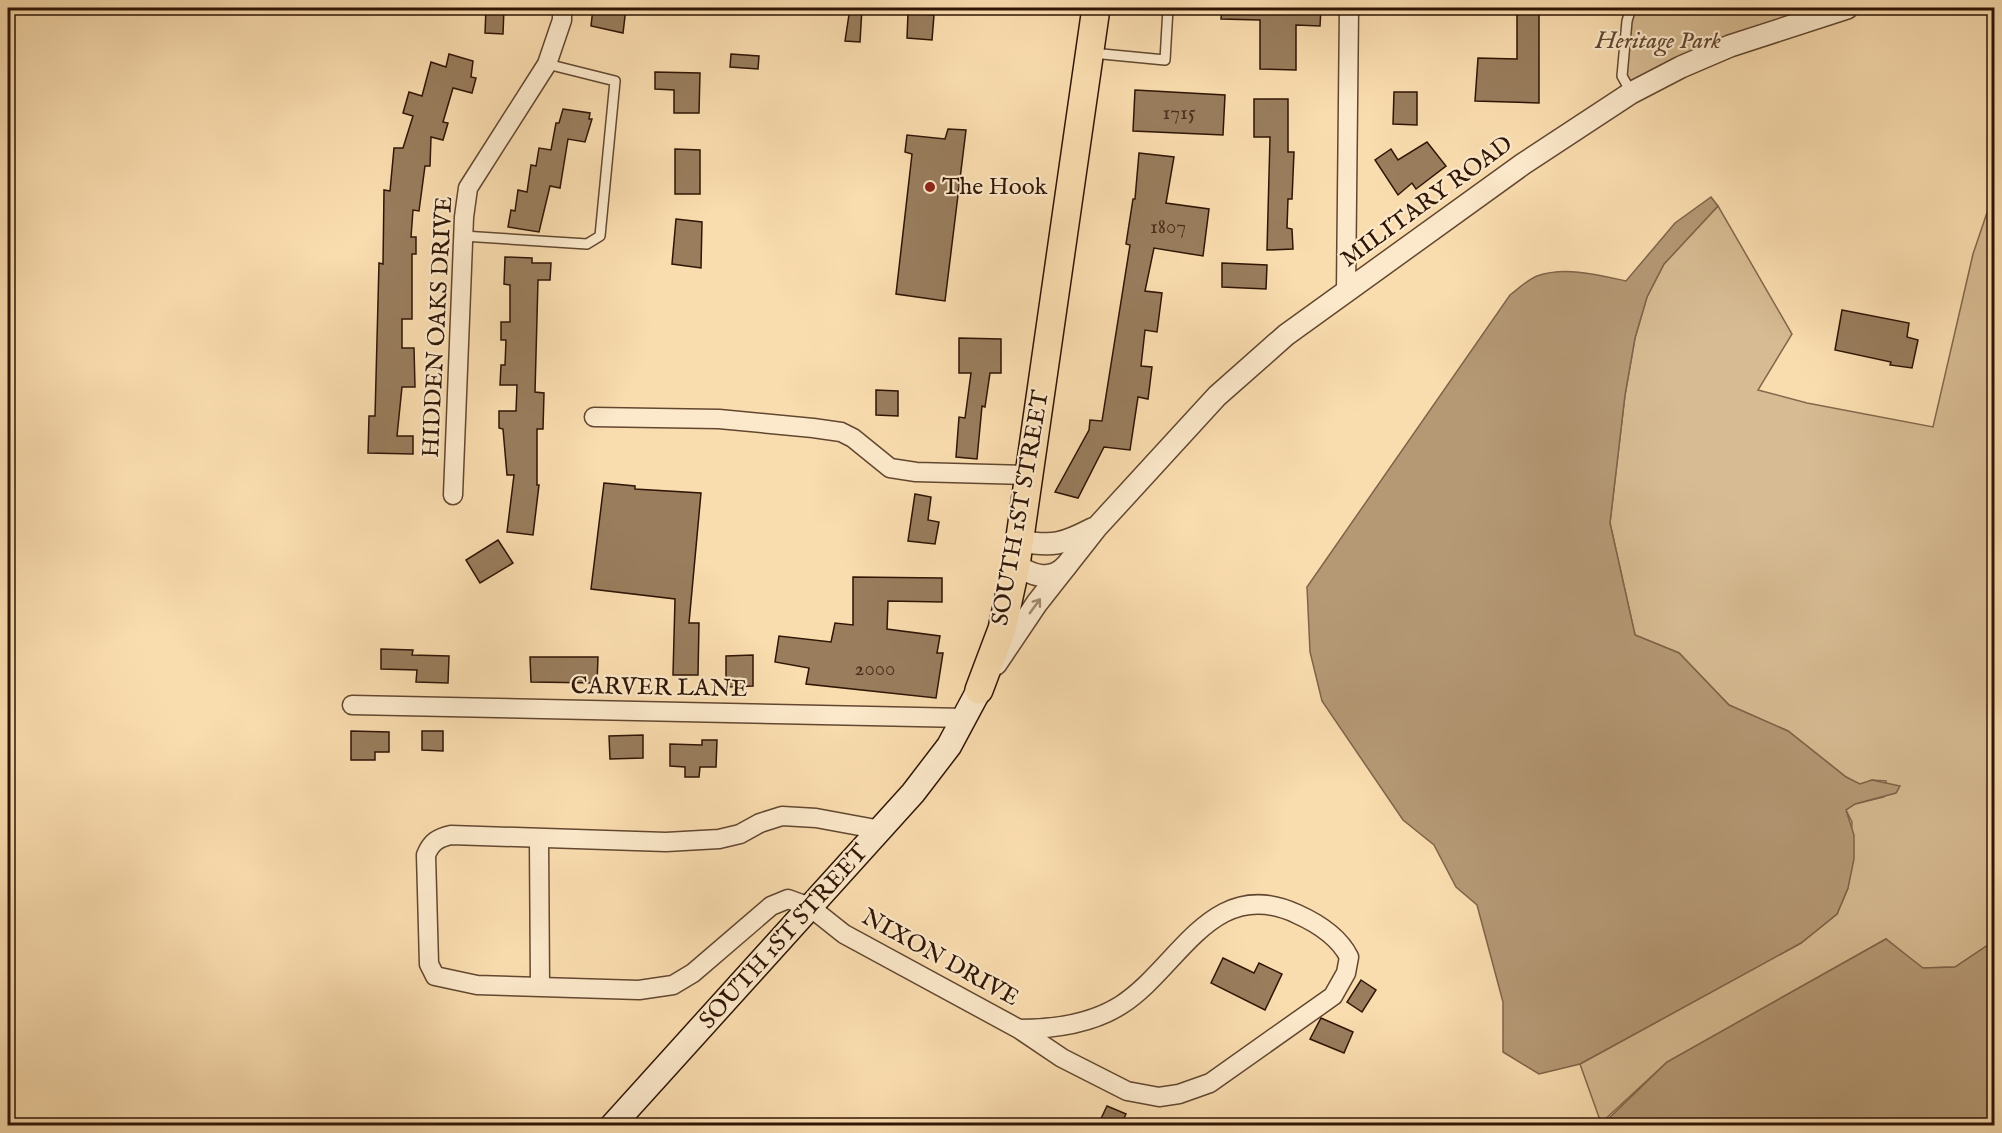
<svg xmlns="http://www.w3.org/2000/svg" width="2002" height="1133" font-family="'IM FELL English',serif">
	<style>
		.green { fill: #d7bb92; stroke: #83684c; stroke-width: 1.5 }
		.water { fill: #b59975; stroke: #7f6448; stroke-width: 1.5 }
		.building { fill: #997d5d; stroke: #2f1505; stroke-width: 1.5 }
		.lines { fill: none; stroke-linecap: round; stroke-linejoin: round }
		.service-casing { stroke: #624730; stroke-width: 12 }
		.minor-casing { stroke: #624730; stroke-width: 21 }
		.tertiary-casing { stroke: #624730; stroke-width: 24 }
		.secondary-casing { stroke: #2f1505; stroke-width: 27 }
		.primary-casing { stroke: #2f1505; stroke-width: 30 }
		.path { stroke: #2f1505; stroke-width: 3; stroke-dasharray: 1.5 3; stroke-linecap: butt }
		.service { stroke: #fce9cb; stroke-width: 9 }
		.minor { stroke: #fce9cb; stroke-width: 18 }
		.tertiary { stroke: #fce9cb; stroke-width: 21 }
		.secondary { stroke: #fce9cb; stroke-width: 24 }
		.primary { stroke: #faddaf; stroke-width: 27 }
		.oneway { stroke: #a08a72 }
		.poi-dot { fill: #8f2418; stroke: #fce9cb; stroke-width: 2 }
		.labels { text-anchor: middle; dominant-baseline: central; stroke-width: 4.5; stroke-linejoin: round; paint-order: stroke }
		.number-label { font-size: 21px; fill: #4a2f1b }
		.park-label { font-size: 24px; font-style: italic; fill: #61472f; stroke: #fce9cb }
		.poi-label { font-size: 24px; fill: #2f1505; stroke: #fce9cb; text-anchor: start }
		.street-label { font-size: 24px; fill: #2f1505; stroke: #fce9cb }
	</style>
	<rect width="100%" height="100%" fill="#faddaf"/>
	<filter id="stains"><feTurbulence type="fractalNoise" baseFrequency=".00333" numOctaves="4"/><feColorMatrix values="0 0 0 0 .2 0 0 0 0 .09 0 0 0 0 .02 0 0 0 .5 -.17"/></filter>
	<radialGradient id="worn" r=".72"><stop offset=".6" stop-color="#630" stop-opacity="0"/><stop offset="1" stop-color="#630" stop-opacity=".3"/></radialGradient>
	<!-- green -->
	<g class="green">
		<path d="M1631,8H1847L1631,93L1622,76Z"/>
		<path d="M1994,192V941L1955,967L1922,968L1886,939L1667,1062L1601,1123L1580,1064L1801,943L1837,914L1848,888L1852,822L1846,810L1855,804L1884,797L1886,781L1872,780L1860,785L1846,777L1788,731L1729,705L1679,653L1635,635L1610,523L1625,395L1635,338L1647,297L1664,264L1718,206L1792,334L1758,390L1807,403L1933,427L1973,254Z"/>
	</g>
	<!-- water -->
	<g class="water">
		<path d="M1711,197L1718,206L1664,264L1647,297L1635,338L1625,395L1610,523L1635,635L1679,653L1729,705L1788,731L1846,777L1860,784L1872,780L1900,786L1896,793L1855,804L1846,810L1854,835V859L1848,888L1837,914L1801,943L1580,1064L1539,1074L1503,1052V1002L1477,905L1456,887L1434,845L1403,820L1322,701L1310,652L1307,587L1510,295C1518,289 1527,280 1537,276C1565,266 1599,275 1626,281L1675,223Z"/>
		<path d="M1886,939L1923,968L1955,967L1994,941V1125H1602L1667,1062Z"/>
	</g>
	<!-- building -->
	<g class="building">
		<path d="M486,8H504L503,34L485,33Z"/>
		<path d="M593,8H626L623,33L591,26Z"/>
		<path d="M850,8H862L860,42L845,41Z"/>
		<path d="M1222,8H1321L1320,26L1296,25V70L1260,69V20L1221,19Z"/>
		<path d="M1517,8H1539V103L1475,101L1478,58L1517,59Z"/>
		<path d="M908,13L934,15L932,40L907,38Z"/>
		<path d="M449,54L473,61L471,77L476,78L472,93L453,88L443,122L448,123L443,140L431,137L430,166H425L419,211L413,210L411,237H416V254H412V319H402V348H414L415,387H402L397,436H413V454L368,453L369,416H375L379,263L383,264L384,190L390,191L394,148H403L413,116L403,113L409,92L422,96L431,62L446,67Z"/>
		<path d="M731,54L759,56L758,69L730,67Z"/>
		<path d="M655,72L700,73L699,113H674V90L655,89Z"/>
		<path d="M1135,90L1225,95L1223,135L1133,131Z"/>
		<path d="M1394,92H1417V125L1393,124Z"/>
		<path d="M1254,99H1288V152H1294L1292,199H1288L1287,228L1292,229L1293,249L1267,250L1270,137H1254Z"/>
		<path d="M563,109L590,113L589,119H592L585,142L568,139L560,188L550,186L539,232L508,227L511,210L515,211L518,190L527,192L531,165L536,166L539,148L551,150L556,123H559Z"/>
		<path d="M948,129L966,130L945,301L896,294L912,154L905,152L907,135L945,139Z"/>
		<path d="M1427,142L1446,166L1416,189L1412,183L1398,195L1375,160L1391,149L1398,160Z"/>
		<path d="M675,149L700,150V194H675Z"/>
		<path d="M1139,153L1174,157L1166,203L1209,209L1203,256L1154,248L1145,291L1162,293L1157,332L1145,330L1141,366L1152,367L1148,399L1138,397L1130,450L1104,447L1078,498L1055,492L1089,430L1090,420L1102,421L1130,245L1126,244L1133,199H1135Z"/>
		<path d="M676,219L702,222L701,268L672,264Z"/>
		<path d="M505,257L532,258V263H551L550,280H538L535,392L544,393L543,429H537V485H539L533,535L507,532L514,475H507L503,429L499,428V411H516L517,385H500L501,365H505L506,340H501V322H510V285L504,284Z"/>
		<path d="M1222,263L1267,265L1266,289L1222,287Z"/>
		<path d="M1842,310L1909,323L1907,337L1918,340L1912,368L1890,365L1891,362L1835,350Z"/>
		<path d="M959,338L1001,339V373H990L985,407L982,406L977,459L956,457L959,417L965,418L971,373H959Z"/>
		<path d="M876,390L898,391V416L876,415Z"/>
		<path d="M604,483L635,486V489L701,493L689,623H699L698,675H673L675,599L591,589Z"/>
		<path d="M915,494L931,497L928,520L939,522L935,544L908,541Z"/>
		<path d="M498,540L513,563L480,583L466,560Z"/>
		<path d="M853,577L942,578V602L888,601L887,629L940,636L937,653H943L936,698L806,684L809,668L775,662L779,636L831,642L835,623L853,625Z"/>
		<path d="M381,649L413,650L412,655L449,656L448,683L416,682L417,670L381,669Z"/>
		<path d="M753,655V686L726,687V656Z"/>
		<path d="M530,657H598L597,683L531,682Z"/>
		<path d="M351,731L389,732V752H375V760H351Z"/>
		<path d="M422,731H443V751L422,750Z"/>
		<path d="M643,735V758L610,759L609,736Z"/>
		<path d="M702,740H717L716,767H700L699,777H685V767L670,766V744L702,745Z"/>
		<path d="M1223,958L1254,973L1259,963L1282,974L1265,1010L1211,983Z"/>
		<path d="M1361,980L1376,990L1362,1012L1347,1002Z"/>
		<path d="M1321,1018L1353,1032L1344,1053L1310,1039Z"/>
		<path d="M1107,1106L1126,1114L1121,1125H1098Z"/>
	</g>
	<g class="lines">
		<!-- service casing -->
		<g class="service-casing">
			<g id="service">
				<path d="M1092,53L1165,60L1168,8"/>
				<path d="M1631,92L1622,76L1627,21L1631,8"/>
				<path d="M463,236L587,244L600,236L615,81L547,64"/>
			</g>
		</g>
		<!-- minor casing -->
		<g class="minor-casing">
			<g id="minor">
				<path d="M1346,291L1349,8"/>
				<path d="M594,417L719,419L813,428L841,432L853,438L890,468L916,472L1030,475"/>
				<path d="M453,495L464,217L468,188L547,64L562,20V8"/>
				<path d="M352,705L965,718"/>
				<path d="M881,830L816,818L782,816L760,823L740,834L719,839L666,842L451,835C438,838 431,842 426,855L429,964L435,976L477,985L639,990L673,985L693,973L771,906L788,899L810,907L844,934L1019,1029C1053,1029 1091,1024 1121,1005C1179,968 1212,874 1297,914C1317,923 1339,937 1349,957L1346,973L1333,996L1210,1083L1179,1094L1159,1097L1127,1091L1062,1058L1019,1029"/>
				<path d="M539,840L540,986"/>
			</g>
		</g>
		<!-- tertiary casing -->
		<g class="tertiary-casing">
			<g id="tertiary">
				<path d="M1020,541C1053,547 1063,544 1092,529"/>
				<path d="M1016,565C1033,576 1051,582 1066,566"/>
				<path d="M996,664L1037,603L1096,528L1217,396L1286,335L1523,164L1631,93L1681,67L1730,46L1847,8"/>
			</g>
		</g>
		<!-- secondary casing -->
		<g class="secondary-casing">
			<path id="secondary" d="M612,1126L913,793L949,746L979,690"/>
		</g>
		<!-- primary casing -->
		<g class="primary-casing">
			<path id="primary" d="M979,690L1002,629L1016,565L1096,8"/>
		</g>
		<!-- path -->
		<path class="path" d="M1649,8L1661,11L1675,8"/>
		<!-- service -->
		<use href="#service" class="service"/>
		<!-- minor -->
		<use href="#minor" class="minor"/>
		<!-- tertiary -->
		<use href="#tertiary" class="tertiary"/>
		<!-- secondary -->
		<use href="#secondary" class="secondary"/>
		<!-- primary -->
		<use href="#primary" class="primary"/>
	</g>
	<!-- one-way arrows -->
	<defs><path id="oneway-shaft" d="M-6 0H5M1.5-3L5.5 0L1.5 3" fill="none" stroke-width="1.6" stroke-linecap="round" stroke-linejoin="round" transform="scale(1.5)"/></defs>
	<use class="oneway" href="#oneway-shaft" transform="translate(1035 606) rotate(-54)"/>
	<!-- markers -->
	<circle class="poi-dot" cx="930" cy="187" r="6"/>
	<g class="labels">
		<!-- number labels -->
		<g class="number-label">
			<text x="1179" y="113">1715</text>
			<text x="1168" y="227">1807</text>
			<text x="875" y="669">2000</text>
		</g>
		<!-- park labels -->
		<g class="park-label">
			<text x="1658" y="41">Heritage Park</text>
		</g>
		<!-- poi labels -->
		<g class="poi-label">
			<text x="942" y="187">The Hook</text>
		</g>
		<!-- street labels -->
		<g class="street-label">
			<text transform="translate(1427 202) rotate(-36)">MILITARY ROAD</text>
			<text transform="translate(438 327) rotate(-87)">HIDDEN OAKS DRIVE</text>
			<text transform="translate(1021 508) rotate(-80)">SOUTH 1ST STREET</text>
			<text transform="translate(659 688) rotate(1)">CARVER LANE</text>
			<text transform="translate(784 937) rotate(-48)">SOUTH 1ST STREET</text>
			<text transform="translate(940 958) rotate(29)">NIXON DRIVE</text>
		</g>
	</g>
	<!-- margin -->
	<rect width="2002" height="1133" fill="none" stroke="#faddaf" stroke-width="30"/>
	<rect x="9" y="9" width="1984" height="1115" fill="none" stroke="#2f1505" stroke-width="3"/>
	<rect x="15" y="15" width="1972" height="1103" fill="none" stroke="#2f1505" stroke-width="1.5"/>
	<rect width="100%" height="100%" filter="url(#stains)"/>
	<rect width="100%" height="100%" fill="url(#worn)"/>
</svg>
